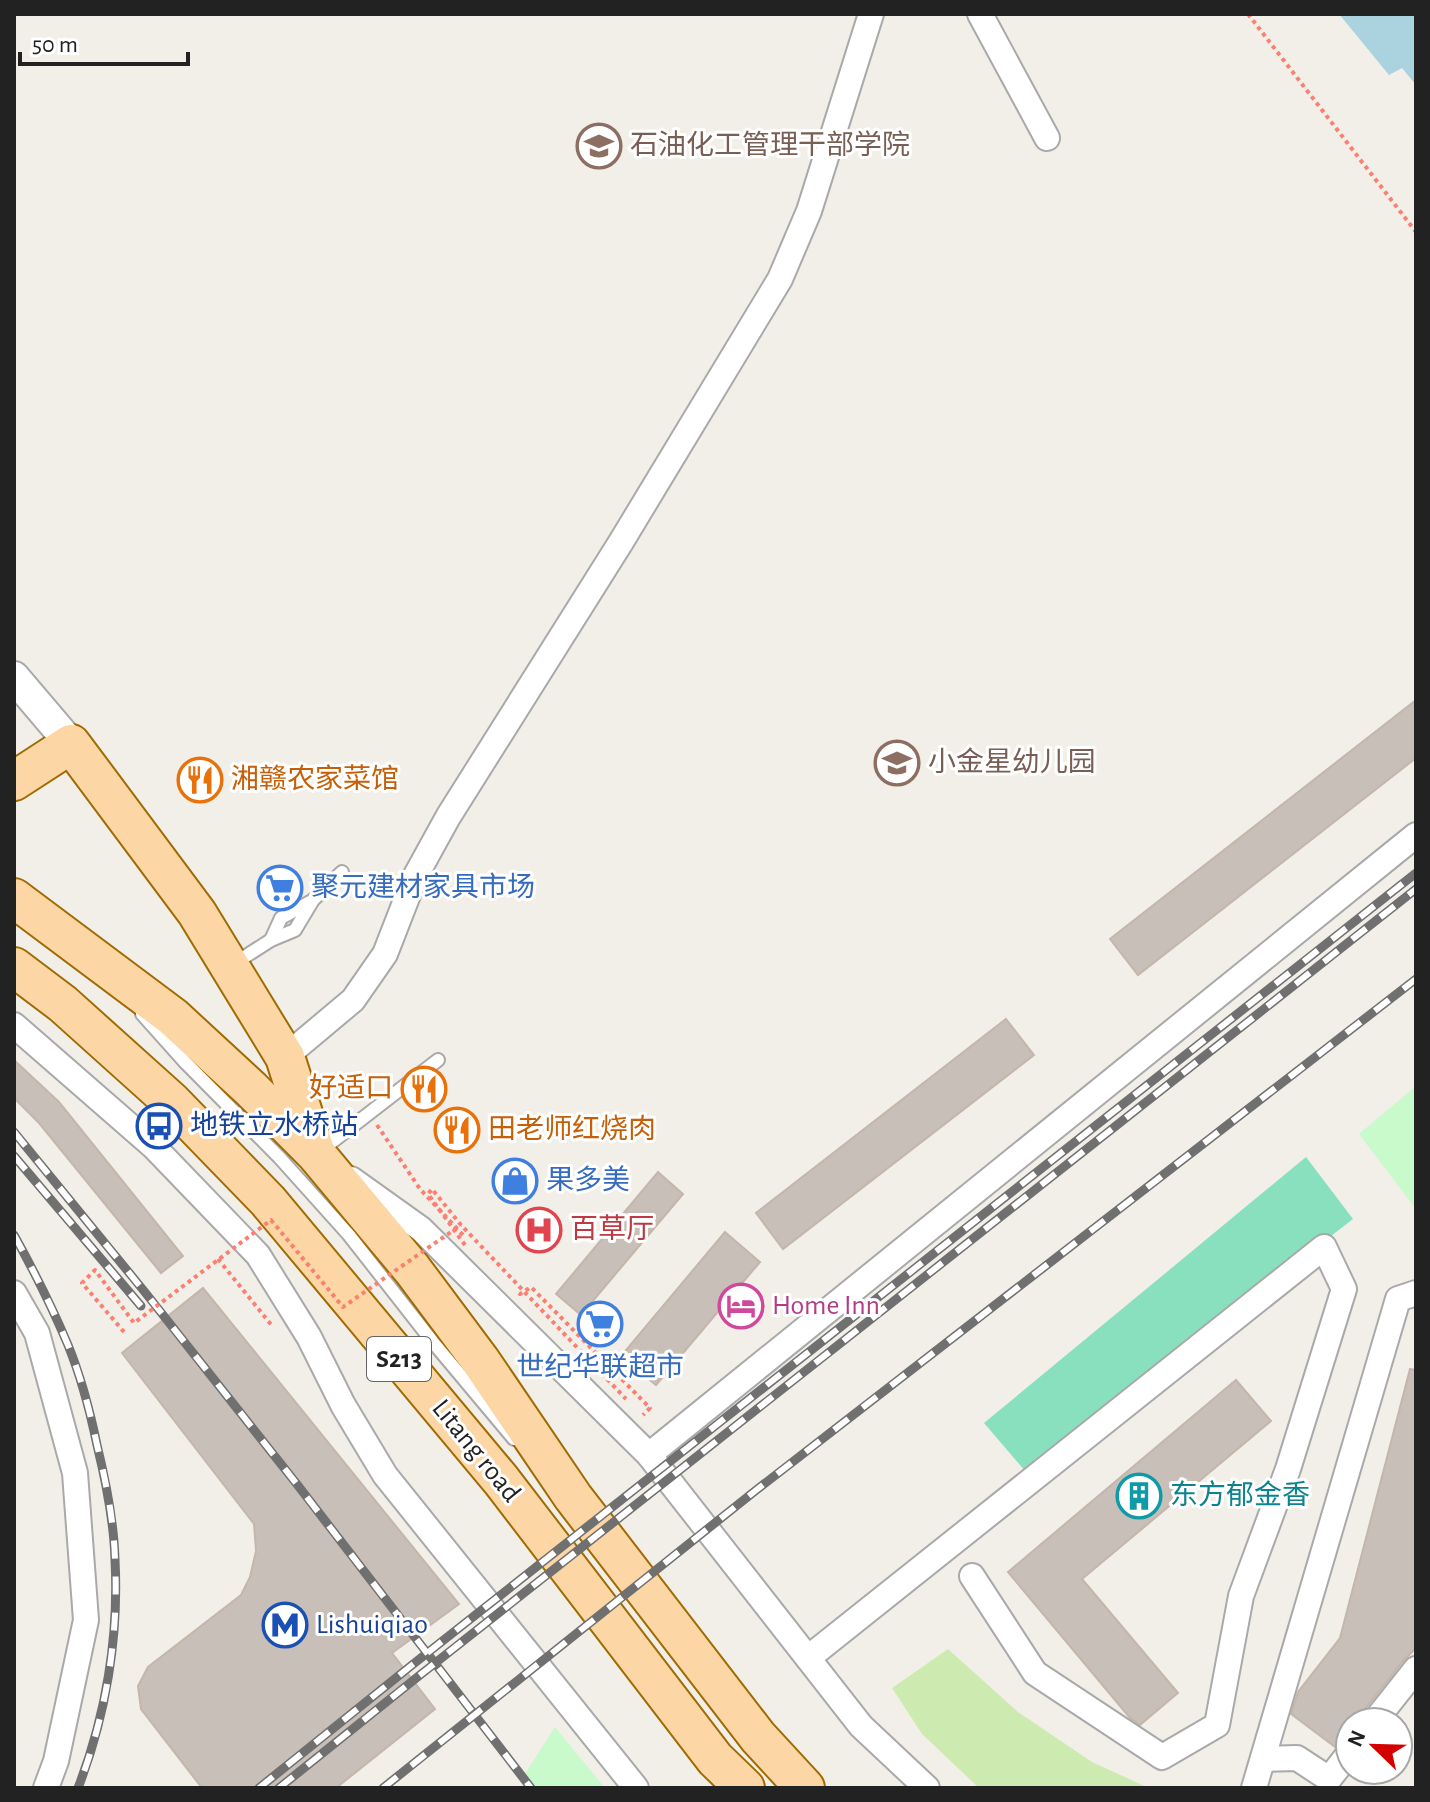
<svg xmlns="http://www.w3.org/2000/svg" width="1430" height="1802" font-family="'Alegreya Sans','Noto Sans SC',sans-serif">
	<style>
		.grass { fill: #cdebb0 }
		.park { fill: #c8facc }
		.pitch { fill: #88e0be }
		.water { fill: #aad3df }
		.building { fill: #c7bfb8; stroke: #c4b6ab; stroke-width: 2 }
		.lines { fill: none; stroke-linecap: round; stroke-linejoin: round }
		.service-casing { stroke: #a9a9a9; stroke-width: 16 }
		.minor-casing { stroke: #a9a9a9; stroke-width: 28 }
		.tertiary-casing { stroke: #a9a9a9; stroke-width: 34 }
		.primary-casing { stroke: #a06b00; stroke-width: 42 }
		.path { stroke: #fa8072; stroke-width: 4; stroke-dasharray: 4 4; stroke-linecap: butt }
		.service { stroke: #fff; stroke-width: 12 }
		.minor { stroke: #fff; stroke-width: 24 }
		.tertiary { stroke: #fff; stroke-width: 30 }
		.primary { stroke: #fcd6a4; stroke-width: 38 }
		.rail-casing { stroke: #707070; stroke-width: 9 }
		.rail { stroke: #fff; stroke-width: 6; stroke-dasharray: 18; stroke-linecap: butt }
		.path-bridge { stroke: #fa8072; stroke-width: 4; stroke-dasharray: 4 4; stroke-linecap: butt }
		.labels { text-anchor: middle; dominant-baseline: central; stroke-width: 6; stroke-linejoin: round; paint-order: stroke }
		.shield { fill: #fff; stroke: #646464; stroke-width: 2 }
		.shield-label { font-size: 26px; font-weight: bold; fill: #222 }
		.education-label { font-size: 28px; fill: #785e54; stroke: #fff; text-anchor: start }
		.food-label { font-size: 28px; fill: #c56008; stroke: #fff; text-anchor: start }
		.shop-label { font-size: 28px; fill: #366cbe; stroke: #fff; text-anchor: start }
		.transit-label { font-size: 28px; fill: #164399; stroke: #fff; text-anchor: start }
		.health-label { font-size: 28px; fill: #be3a42; stroke: #fff; text-anchor: start }
		.hotel-label { font-size: 28px; fill: #b23c85; stroke: #fff; text-anchor: start }
		.street-label { font-size: 28px; fill: #222; stroke: #fff }
		.culture-label { font-size: 28px; fill: #0d838f; stroke: #fff; text-anchor: start }
	</style>
	<rect width="100%" height="100%" fill="#f2efe9"/>
	<!-- grass -->
	<path class="grass" d="M948,1649L1018,1712L1092,1762L1149,1788H979L922,1734L892,1688Z"/>
	<!-- park -->
	<g class="park">
		<path d="M1416,1086V1209L1359,1134Z"/>
		<path d="M555,1727L605,1788H531L523,1777Z"/>
	</g>
	<!-- pitch -->
	<path class="pitch" d="M1306,1157L1353,1219L1026,1472L984,1423Z"/>
	<!-- water -->
	<path class="water" d="M1339,14H1416V85L1402,68L1389,75Z"/>
	<!-- building -->
	<g class="building">
		<path d="M1416,700V758L1138,975L1110,939Z"/>
		<path d="M1006,1019L1034,1055L783,1249L756,1213Z"/>
		<path d="M14,1060L59,1102L183,1256L161,1273L39,1123L14,1098Z"/>
		<path d="M658,1172L683,1194L581,1315L556,1294Z"/>
		<path d="M725,1232L760,1262L656,1385L621,1356Z"/>
		<path d="M203,1288L459,1604L392,1653L435,1709L336,1788H202L141,1709L138,1686L148,1667L241,1595L250,1577L256,1551L254,1524L122,1353Z"/>
		<path d="M1410,1369L1416,1370V1648L1404,1660L1362,1713L1358,1722H1350V1732L1335,1747L1291,1714L1298,1692L1340,1638Z"/>
		<path d="M1236,1380L1271,1421L1082,1579L1178,1693L1140,1725L1130,1718L1008,1572Z"/>
	</g>
	<g class="lines">
		<!-- service casing -->
		<g class="service-casing">
			<g id="service">
				<path d="M271,940L281,918L310,902"/>
				<path d="M232,965L271,940L295,930L313,900L342,872"/>
				<path d="M142,1014L184,1061L279,1157L349,1235L432,1341L514,1439"/>
				<path d="M319,1152L438,1060"/>
			</g>
		</g>
		<!-- minor casing -->
		<g class="minor-casing">
			<g id="minor">
				<path d="M980,14L1047,138"/>
				<path d="M14,1025L154,1147L258,1255L309,1337L343,1405L385,1475L636,1788"/>
				<path d="M285,1057L353,1000L385,954L415,877L448,817L621,542L780,279L809,211L871,14"/>
				<path d="M351,1179L421,1229L649,1455L861,1726L927,1788"/>
				<path d="M14,1293L37,1333L75,1473L86,1620L56,1761L46,1788"/>
				<path d="M649,1455L1416,835"/>
				<path d="M808,1658L1324,1247L1344,1289L1288,1469L1241,1596L1217,1725L1162,1757L1035,1673L972,1576"/>
				<path d="M1374,1722L1416,1669"/>
				<path d="M1263,1759L1297,1758L1329,1779L1350,1752"/>
				<path d="M1254,1788L1398,1299L1416,1293"/>
			</g>
		</g>
		<!-- tertiary casing -->
		<g class="tertiary-casing">
			<path id="tertiary" d="M14,677L71,744"/>
		</g>
		<!-- primary casing -->
		<g class="primary-casing">
			<g id="primary">
				<path d="M14,781L71,744L197,913L285,1057L314,1148"/>
				<path d="M14,898L173,1017L251,1089L316,1154L412,1269L480,1360L573,1497L758,1737L805,1788"/>
				<path d="M14,967L63,1004L172,1102L268,1201L501,1480L715,1759L745,1788"/>
			</g>
		</g>
		<!-- path -->
		<g class="path">
			<path d="M1248,14L1416,232"/>
			<path d="M377,1125L420,1189L463,1235"/>
			<path d="M218,1259L273,1327"/>
			<path d="M519,1293L520,1294L531,1287L650,1408L643,1415"/>
		</g>
		<!-- service -->
		<use href="#service" class="service"/>
		<!-- minor -->
		<use href="#minor" class="minor"/>
		<!-- tertiary -->
		<use href="#tertiary" class="tertiary"/>
		<!-- primary -->
		<use href="#primary" class="primary"/>
		<!-- rail casing -->
		<g class="rail-casing">
			<g id="rail">
				<path d="M14,1132L144,1291L296,1483L531,1788"/>
				<path d="M14,1156L141,1306"/>
				<path d="M14,1235C34,1271 52,1307 68,1345C81,1377 90,1411 97,1445C106,1482 114,1521 115,1560C119,1636 106,1716 78,1788"/>
				<path d="M259,1788L412,1665L1416,873"/>
				<path d="M279,1788L420,1675L1416,889"/>
				<path d="M383,1788L755,1491L1416,979"/>
			</g>
		</g>
		<!-- rail -->
		<use href="#rail" class="rail"/>
		<!-- path-bridge -->
		<g class="path-bridge">
			<path d="M465,1245L428,1194L432,1189L461,1225L626,1399"/>
			<path d="M124,1332L82,1283L95,1270L134,1323L271,1220L343,1307L461,1225"/>
		</g>
	</g>
	<!-- icons -->
	<defs>
		<g id="university-ring" transform="scale(2.3)"><circle r="9.5" fill="#fff" stroke="#8d6e63" stroke-width="1.5"/><path d="M0-5L7-2L0 1L-7-2ZM-4 1L0 2.5L4 1V4Q0 6-4 4Z" fill="#8d6e63"/></g>
		<g id="school-ring" transform="scale(2.3)"><circle r="9.5" fill="#fff" stroke="#8d6e63" stroke-width="1.5"/><path d="M0-5L7-2L0 1L-7-2ZM-4 1L0 2.5L4 1V4Q0 6-4 4Z" fill="#8d6e63"/></g>
		<g id="restaurant-ring" transform="scale(2.3)"><circle r="9.5" fill="#fff" stroke="#e8710a" stroke-width="1.5"/><path d="M-5-6h1v4h1v-4h1v4h1v-4h1v5L-1.5 .5V6h-2V.5L-5-1ZM5-6V6H3V1.5H1.5Q1.5-4 5-6Z" fill="#e8710a"/></g>
		<g id="supermarket-ring" transform="scale(2.3)"><circle r="9.5" fill="#fff" stroke="#3f7fe0" stroke-width="1.5"/><path d="M-6-5.5h2.5l.6 2H6L4.5 2H-2.5L-4.4-4H-6ZM-1.5 3.2a1.3 1.3 0 1 0 .1 0ZM3 3.2a1.3 1.3 0 1 0 .1 0Z" fill="#3f7fe0"/></g>
		<g id="bus-ring" transform="scale(2.3)"><circle r="9.5" fill="#fff" stroke="#1a4fb4" stroke-width="1.5"/><path d="M-5-6H5V4H4V6H2V4H-2V6H-4V4H-5ZM-3.5-4V0h7V-4ZM-3.5 1.2v1.5H-2V1.2ZM2 1.2v1.5H3.5V1.2Z" fill="#1a4fb4"/></g>
		<g id="shop-ring" transform="scale(2.3)"><circle r="9.5" fill="#fff" stroke="#3f7fe0" stroke-width="1.5"/><path d="M-5-2.5h2.3a2.7 3.5 0 0 1 5.4 0H5L5.5 6h-11ZM-1.5-2.5h3a1.5 2.3 0 0 0-3 0Z" fill="#3f7fe0"/></g>
		<g id="hospital-ring" transform="scale(2.3)"><circle r="9.5" fill="#fff" stroke="#e0444e" stroke-width="1.5"/><path d="M-5-5h3v3.5h4V-5h3V5h-3V1.5h-4V5h-3Z" fill="#e0444e"/></g>
		<g id="hotel-ring" transform="scale(2.3)"><circle r="9.5" fill="#fff" stroke="#d1479c" stroke-width="1.5"/><path d="M-6-4.5h1.5V1H6V5H4.5V3h-9V5H-6ZM-4 0a1.8 1.8 0 1 1 3.6 0ZM.5 0V-2.5h3Q6-2.5 6 0Z" fill="#d1479c"/></g>
		<g id="building-ring" transform="scale(2.3)"><circle r="9.5" fill="#fff" stroke="#0f9aa8" stroke-width="1.5"/><path d="M-4-6H4V6H1V3H-1V6H-4ZM-2.5-4.3h1.7v1.8h-1.7ZM.8-4.3h1.7v1.8H.8ZM-2.5-1h1.7V.8h-1.7ZM.8-1h1.7V.8H.8Z" fill="#0f9aa8"/></g>
		<g id="metro-ring" transform="scale(2.3)"><circle r="9.5" fill="#fff" stroke="#1a4fb4" stroke-width="1.5"/><path d="M-5.5 5V-5H-3L0 0L3-5H5.5V5H3V-.5L0 4L-3-.5V5Z" fill="#1a4fb4"/></g>
	</defs>
	<g fill-rule="evenodd">
		<use href="#university-ring" x="599" y="146"/>
		<use href="#school-ring" x="897" y="763"/>
		<use href="#restaurant-ring" x="200" y="780"/>
		<use href="#supermarket-ring" x="280" y="888"/>
		<use href="#restaurant-ring" x="424" y="1089"/>
		<use href="#bus-ring" x="159" y="1126"/>
		<use href="#restaurant-ring" x="457" y="1130"/>
		<use href="#shop-ring" x="515" y="1181"/>
		<use href="#hospital-ring" x="539" y="1230"/>
		<use href="#hotel-ring" x="741" y="1306"/>
		<use href="#supermarket-ring" x="600" y="1324"/>
		<use href="#building-ring" x="1139" y="1496"/>
		<use href="#metro-ring" x="285" y="1625"/>
	</g>
	<g class="labels">
		<!-- shield labels -->
		<rect class="shield" x="367" y="1337" width="64" height="44" rx="6"/>
		<g class="shield-label">
			<text x="399" y="1359">S213</text>
		</g>
		<!-- education labels -->
		<g class="education-label">
			<text x="630" y="146">石油化工管理干部学院</text>
			<text x="928" y="763">小金星幼儿园</text>
		</g>
		<!-- food labels -->
		<g class="food-label">
			<text x="231" y="780">湘赣农家菜馆</text>
			<text x="393" y="1089" text-anchor="end">好适口</text>
			<text x="488" y="1130">田老师红烧肉</text>
		</g>
		<!-- shop labels -->
		<g class="shop-label">
			<text x="311" y="888">聚元建材家具市场</text>
			<text x="546" y="1181">果多美</text>
			<text x="600" y="1368" text-anchor="middle">世纪华联超市</text>
		</g>
		<!-- transit labels -->
		<g class="transit-label">
			<text x="190" y="1126">地铁立水桥站</text>
			<text x="316" y="1625">Lishuiqiao</text>
		</g>
		<!-- health labels -->
		<g class="health-label">
			<text x="570" y="1230">百草厅</text>
		</g>
		<!-- hotel labels -->
		<g class="hotel-label">
			<text x="772" y="1306">Home Inn</text>
		</g>
		<!-- street labels -->
		<g class="street-label">
			<text transform="translate(476 1451) rotate(51)">Litang road</text>
		</g>
		<!-- culture labels -->
		<g class="culture-label">
			<text x="1170" y="1496">东方郁金香</text>
		</g>
	</g>
	<!-- border -->
	<rect width="1430" height="1802" fill="none" stroke="#222222" stroke-width="32"/>
	<!-- north arrow -->
	<g transform="translate(1374 1746) rotate(293)"><circle r="38" fill="#ffffff" stroke="#a7a7a7" stroke-width="2"/>
	<path d="M0-6L14 30L0 20L-14 30Z" fill="#d40000"/>
	<text y="-12" font-size="22" font-weight="bold" text-anchor="middle" fill="#222222">N</text>
	</g>
	<!-- scale -->
	<path d="M20 52v12h168v-12" fill="none" stroke="#222222" stroke-width="4"/>
	<text x="32" y="52" font-size="24" fill="#222222" stroke="#ffffff" stroke-width="6" paint-order="stroke">50 m</text>
</svg>
